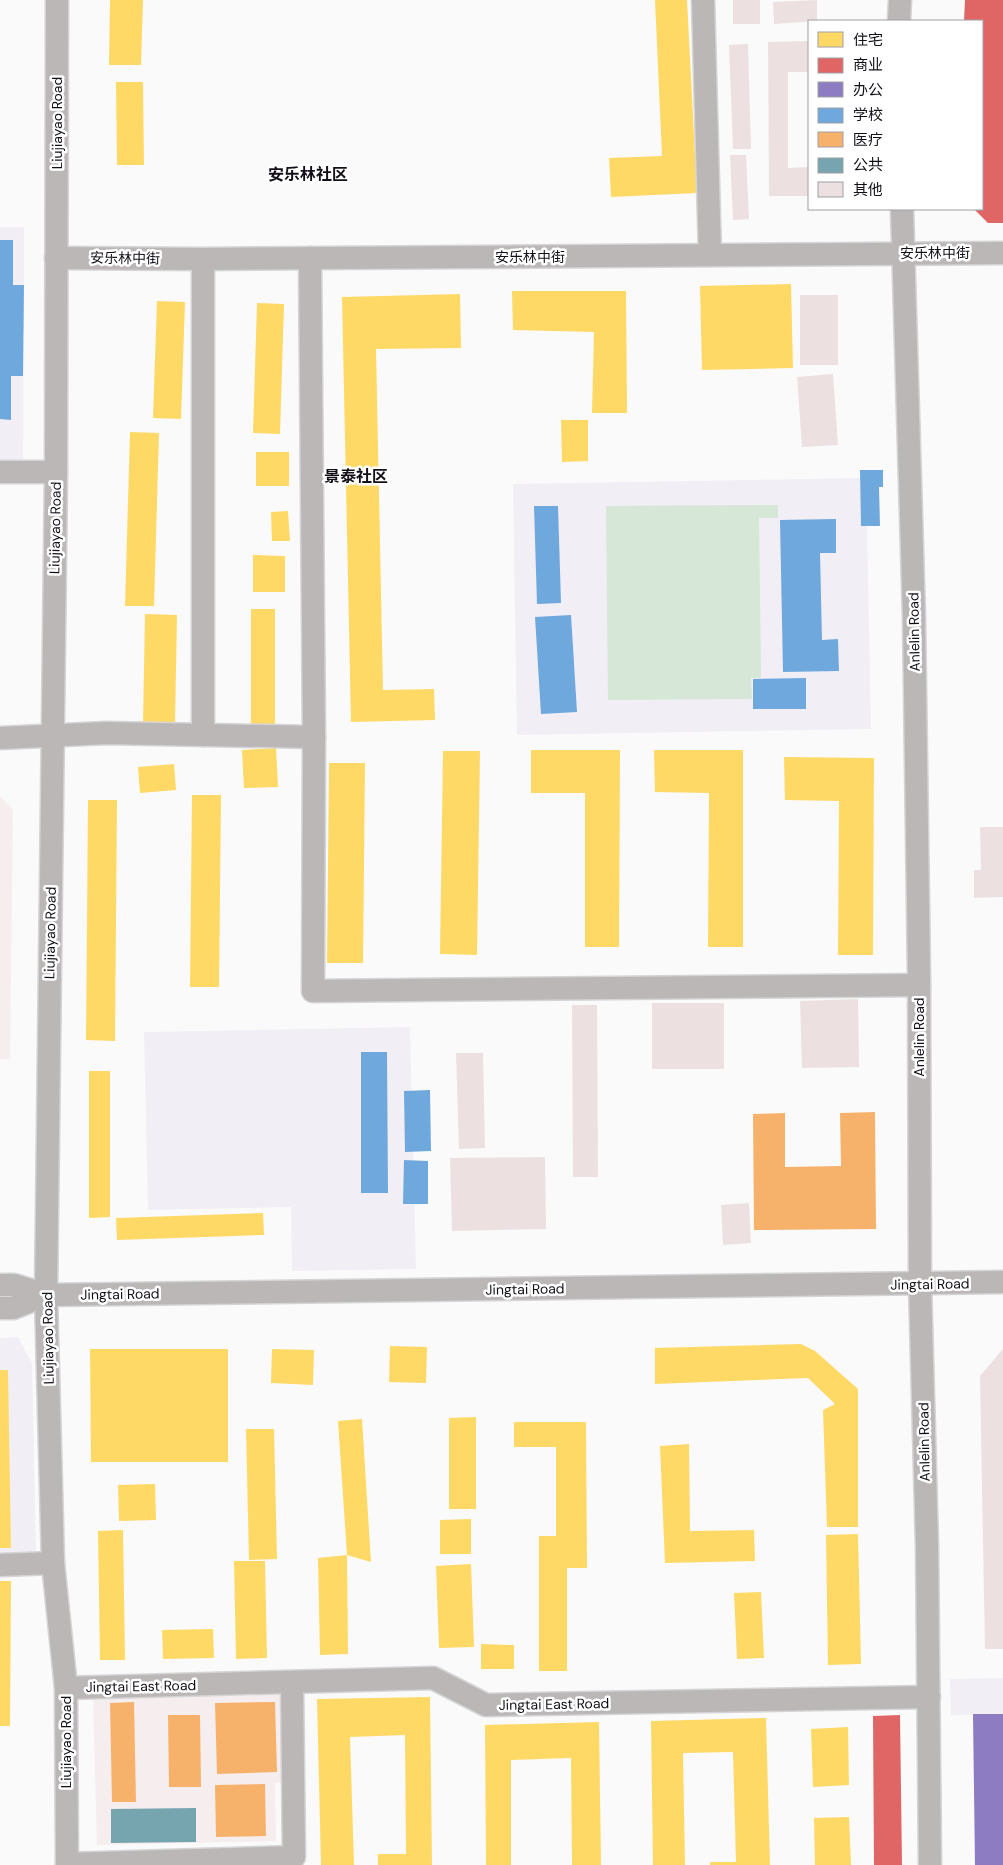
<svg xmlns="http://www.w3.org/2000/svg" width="1003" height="1865" font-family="'DM Sans','Noto Sans SC',sans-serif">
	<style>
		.built { fill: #f1eef6 }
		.medical { fill: #f6edef }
		.green { fill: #d6e6d7 }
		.homes { fill: #ffd966 }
		.shops { fill: #e06666 }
		.offices { fill: #8e7cc3 }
		.schools { fill: #6fa8dc }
		.health { fill: #f6b26b }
		.public { fill: #76a5af }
		.building { fill: #ece1e0 }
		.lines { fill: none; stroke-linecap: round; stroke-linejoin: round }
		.minor-casing { stroke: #d5d4d6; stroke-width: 25 }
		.minor { stroke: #bab7b6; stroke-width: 22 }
		.labels { text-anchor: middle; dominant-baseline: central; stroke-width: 5; stroke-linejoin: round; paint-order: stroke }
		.street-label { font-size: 14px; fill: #120f18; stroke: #fff }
		.quarter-label { font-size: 16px; font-weight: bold; fill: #120f18; stroke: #fff }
	</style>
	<rect width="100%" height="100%" fill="#fafafa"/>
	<!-- built -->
	<g class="built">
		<path d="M0,227H24L23,461H0Z"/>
		<path d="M860,478L861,526H867L871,729L517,735L513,484Z"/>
		<path d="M410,1027L416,1269L292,1271L291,1207L148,1210L144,1032Z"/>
		<path d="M18,1337L32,1363L36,1556L0,1557V1338Z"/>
		<path d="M1003,1678V1714L951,1715L950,1679Z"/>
	</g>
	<!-- medical -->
	<g class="medical">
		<path d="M0,796L13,810L10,1059H0Z"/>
		<path d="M284,1694L286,1782L275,1783L276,1841L97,1845L93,1698Z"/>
	</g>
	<!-- green -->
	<path class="green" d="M778,505V518H759L761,678H751L752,699L608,700L606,506Z"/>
	<!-- homes -->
	<g class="homes">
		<path d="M110,0H143L141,65H109Z"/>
		<path d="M655,0H687L697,193L611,197L609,158L662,156Z"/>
		<path d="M116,82H143L144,165H117Z"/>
		<path d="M791,284L793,368L702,370L700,286Z"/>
		<path d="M512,291H626L627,413H592L594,332L513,330Z"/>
		<path d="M460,294L461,348L376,349L383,690L434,689L435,720L351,722L342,297Z"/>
		<path d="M157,301L185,302L181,419L153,418Z"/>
		<path d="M257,303L284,304L280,434L253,433Z"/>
		<path d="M561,420H588V461L562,462Z"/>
		<path d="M130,432L159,433L154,606H125Z"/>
		<rect x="256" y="452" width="33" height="34"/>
		<path d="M288,511L290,541H272L271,512Z"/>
		<path d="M253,555L285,556V592H253Z"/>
		<path d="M251,609H275V728L251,729Z"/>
		<path d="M145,614L177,615L175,723H143Z"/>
		<path d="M276,748L278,787L244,788L242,750Z"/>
		<path d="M531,750H620L619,947H585V793H531Z"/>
		<path d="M654,750H743V947H708L709,793L655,792Z"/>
		<path d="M443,751H480L477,955L440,954Z"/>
		<path d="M784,757L874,758L873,955H838L839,801L785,800Z"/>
		<path d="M329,763H365L363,963H327Z"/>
		<path d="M174,764L176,790L140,793L138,767Z"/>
		<path d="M192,795H221L219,987H190Z"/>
		<path d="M88,800H117L115,1041L86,1040Z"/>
		<path d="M89,1071H110V1217L89,1218Z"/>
		<path d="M263,1213L264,1235L117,1240L116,1218Z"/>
		<path d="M801,1344L815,1351L858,1389V1527H827L823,1410L835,1404L808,1378L655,1384V1348Z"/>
		<path d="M390,1346L427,1347L426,1383L389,1382Z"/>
		<path d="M90,1349H228V1462H91Z"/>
		<path d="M272,1349L314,1350L313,1385L271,1383Z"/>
		<path d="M0,1370H8L11,1548H0Z"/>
		<path d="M476,1417V1509H449V1418Z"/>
		<path d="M362,1419L371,1562L347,1555L338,1421Z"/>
		<path d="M514,1422H586L587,1568H567V1671H539V1536H556V1447H514Z"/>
		<path d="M246,1429H274L277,1559L249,1560Z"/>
		<path d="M689,1444L690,1531L754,1530L755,1561L665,1563L660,1446Z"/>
		<path d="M155,1484L156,1520L119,1521L118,1485Z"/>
		<path d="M471,1519V1554H440V1520Z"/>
		<path d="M123,1530L125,1660H100L98,1531Z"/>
		<path d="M858,1534L861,1664L828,1665L826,1535Z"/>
		<path d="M347,1555L348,1654L320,1655L318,1558Z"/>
		<path d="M234,1561H265L267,1658L236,1659Z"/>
		<path d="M471,1564L474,1647L439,1648L436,1566Z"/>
		<path d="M0,1581H11L10,1726H0Z"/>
		<path d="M761,1592L764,1658L737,1659L734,1593Z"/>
		<path d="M213,1629L214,1658L163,1659L162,1630Z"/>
		<path d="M481,1644L514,1645V1669H481Z"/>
		<path d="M430,1697L432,1865H378V1854H406L405,1735L350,1737L354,1865H321L317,1699Z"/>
		<path d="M766,1718L770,1865H710V1862H736L733,1752L683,1753L685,1865H653L651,1721Z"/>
		<path d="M599,1722L601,1865H572L571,1758L511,1760V1865H486L485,1725Z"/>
		<path d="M848,1727L849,1785L813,1787L811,1729Z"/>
		<path d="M849,1817L851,1865H815L814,1818Z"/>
	</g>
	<!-- shops -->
	<g class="shops">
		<path d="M965,0H1003V223H988L974,209H982V21H964Z"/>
		<path d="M900,1715L902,1865H874L873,1716Z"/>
	</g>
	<!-- offices -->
	<path class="offices" d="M973,1714H1003V1865H975Z"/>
	<!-- schools -->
	<g class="schools">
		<path d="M0,240H13V285H24L23,376H11V420L0,419Z"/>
		<path d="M860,470H883V487H879L880,526H861Z"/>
		<path d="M534,506H558L561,603L537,604Z"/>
		<path d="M836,519V553H820L822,640L838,639L839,671L783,672L780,520Z"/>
		<path d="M571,615L577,712L541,714L535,617Z"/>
		<path d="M806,678V709H753V679Z"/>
		<path d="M361,1052H387L388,1193H361Z"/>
		<path d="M430,1090L431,1151L405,1152L404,1091Z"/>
		<path d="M404,1160L428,1161V1204H403Z"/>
	</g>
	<!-- health -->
	<g class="health">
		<path d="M875,1112L876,1229L754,1230L753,1114L785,1113V1167L841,1166L840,1113Z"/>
		<path d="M134,1702L136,1802H112L110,1703Z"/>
		<path d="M275,1702L277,1772L217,1774L215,1703Z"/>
		<path d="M168,1715H200L201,1787H169Z"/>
		<path d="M265,1784L266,1836L216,1837L215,1785Z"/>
	</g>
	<!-- public -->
	<path class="public" d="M196,1808V1842L111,1843V1809Z"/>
	<!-- building -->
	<g class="building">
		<rect x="733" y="0" width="27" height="24"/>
		<path d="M817,0V21L774,24L773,2Z"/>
		<path d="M809,41V72H788V168L809,167V196H769L768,42Z"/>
		<path d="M748,44L751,149H733L729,45Z"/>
		<path d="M730,155H746L749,219L733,220Z"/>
		<rect x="800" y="295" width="38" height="70"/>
		<path d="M833,374L838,445L802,447L797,377Z"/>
		<path d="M980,827H1003V897L974,898V870H981Z"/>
		<path d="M858,999L859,1067L802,1068L800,1001Z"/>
		<rect x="652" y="1003" width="72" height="66"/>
		<path d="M572,1005H597L598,1177H573Z"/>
		<path d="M456,1053H483L485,1148L459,1149Z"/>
		<path d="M545,1157L546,1229L452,1231L450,1158Z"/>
		<path d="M749,1203L751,1243L723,1245L721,1205Z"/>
		<path d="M1003,1349V1649H985L980,1376Z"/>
	</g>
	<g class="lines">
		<!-- minor casing -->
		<g class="minor-casing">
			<g id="minor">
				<path d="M57,0L56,472L46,1295L53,1563L66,1688L67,1865"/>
				<path d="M703,0L710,255"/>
				<path d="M899,21L900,0"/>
				<path d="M902,209L914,617L919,976L920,1284L927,1545L930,1865"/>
				<path d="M56,258L203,259L1003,253"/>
				<path d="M310,258L314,737L313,991L919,985"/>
				<path d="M0,472H56"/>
				<path d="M203,735V259"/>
				<path d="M0,738L106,733L314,737"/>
				<path d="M0,1285H14L46,1295L1003,1282"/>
				<path d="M0,1308H13L46,1295"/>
				<path d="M0,1565L53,1563"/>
				<path d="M66,1688L433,1678L486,1705L929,1697"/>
				<path d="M67,1864L294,1857L292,1683"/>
			</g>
		</g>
		<!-- minor -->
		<use href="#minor" class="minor"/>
	</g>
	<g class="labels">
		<!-- street labels -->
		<g class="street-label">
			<text transform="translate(57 123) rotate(-90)">Liujiayao Road</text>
			<text x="935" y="253">安乐林中街</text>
			<text x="530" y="257">安乐林中街</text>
			<text transform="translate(125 258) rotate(1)">安乐林中街</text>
			<text transform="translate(55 528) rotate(-89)">Liujiayao Road</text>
			<text transform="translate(914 632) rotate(-91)">Anlelin Road</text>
			<text transform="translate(50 933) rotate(-89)">Liujiayao Road</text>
			<text transform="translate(919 1037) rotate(-90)">Anlelin Road</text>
			<text transform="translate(930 1284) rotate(-1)">Jingtai Road</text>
			<text transform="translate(525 1289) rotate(-1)">Jingtai Road</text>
			<text transform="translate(120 1294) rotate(-1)">Jingtai Road</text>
			<text transform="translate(48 1338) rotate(-91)">Liujiayao Road</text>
			<text transform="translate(924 1442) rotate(-91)">Anlelin Road</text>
			<text transform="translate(141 1686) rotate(-1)">Jingtai East Road</text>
			<text transform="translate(554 1704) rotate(-1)">Jingtai East Road</text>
			<text transform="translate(66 1742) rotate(-90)">Liujiayao Road</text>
		</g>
		<!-- quarter labels -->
		<g class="quarter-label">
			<text x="308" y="174">安乐林社区</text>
			<text x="356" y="476">景泰社区</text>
		</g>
	</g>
	<!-- legend -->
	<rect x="808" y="20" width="175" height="190" fill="#ffffff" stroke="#a09fa3"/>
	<rect x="818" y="32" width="25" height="15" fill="#ffd966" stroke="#a09fa3"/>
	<text x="853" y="45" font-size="15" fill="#120f18">住宅</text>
	<rect x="818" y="58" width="25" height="15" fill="#e06666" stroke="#a09fa3"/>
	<text x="853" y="70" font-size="15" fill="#120f18">商业</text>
	<rect x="818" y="82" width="25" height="15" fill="#8e7cc3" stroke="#a09fa3"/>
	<text x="853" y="95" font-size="15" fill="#120f18">办公</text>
	<rect x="818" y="108" width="25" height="15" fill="#6fa8dc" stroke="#a09fa3"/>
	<text x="853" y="120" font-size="15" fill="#120f18">学校</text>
	<rect x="818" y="132" width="25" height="15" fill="#f6b26b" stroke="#a09fa3"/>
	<text x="853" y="145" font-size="15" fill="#120f18">医疗</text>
	<rect x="818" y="158" width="25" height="15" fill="#76a5af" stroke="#a09fa3"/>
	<text x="853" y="170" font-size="15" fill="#120f18">公共</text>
	<rect x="818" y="182" width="25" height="15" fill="#ece1e0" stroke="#a09fa3"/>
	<text x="853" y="195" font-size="15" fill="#120f18">其他</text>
</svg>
